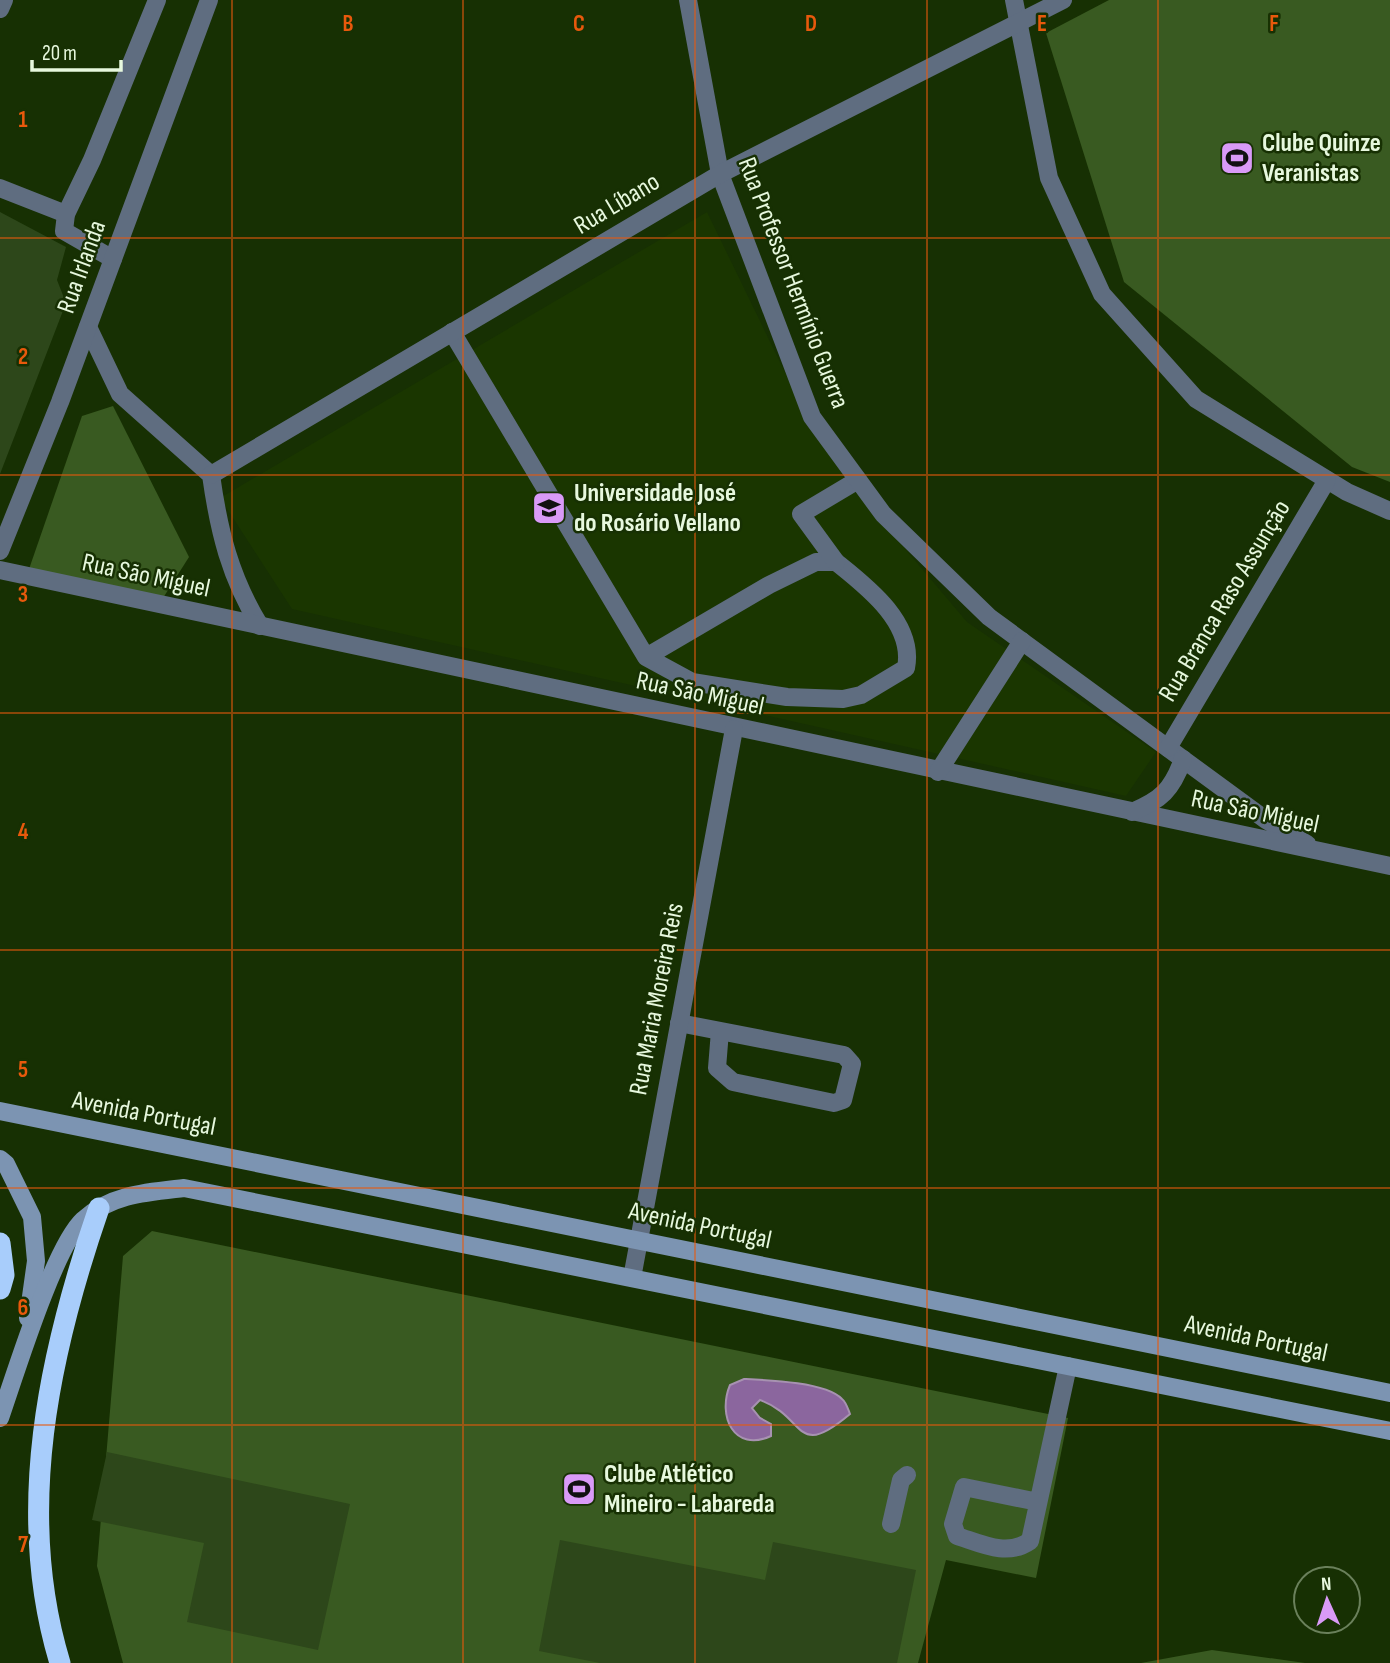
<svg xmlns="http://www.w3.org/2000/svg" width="1390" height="1663" font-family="'Sofia Sans Condensed',sans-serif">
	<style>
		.built { fill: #1a3600 }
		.green { fill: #395a21 }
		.water { fill: #8b669e; stroke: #a792b1; stroke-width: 2 }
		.building { fill: #2d471a }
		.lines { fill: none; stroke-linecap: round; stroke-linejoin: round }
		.lane { stroke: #5f6d80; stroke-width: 18 }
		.street { stroke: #5f6d80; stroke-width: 18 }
		.secondary { stroke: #7c94b2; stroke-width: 18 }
		.highway { stroke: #a8cdfb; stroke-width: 21 }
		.grid { fill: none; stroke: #e8590c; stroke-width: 2; stroke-opacity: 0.55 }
		.labels { text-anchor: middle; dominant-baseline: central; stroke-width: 5; stroke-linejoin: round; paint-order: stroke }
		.poi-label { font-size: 26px; font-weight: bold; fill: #e7f8de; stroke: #173003; text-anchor: start }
		.street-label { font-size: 26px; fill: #e7f8de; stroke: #173003 }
		.grid-label { font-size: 23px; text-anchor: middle; font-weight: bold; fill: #e8590c; stroke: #173003; stroke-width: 5; stroke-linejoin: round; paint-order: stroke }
	</style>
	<rect width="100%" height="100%" fill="#173003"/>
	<!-- built -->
	<path class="built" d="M707,212L812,428L879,518L967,622L1156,752L1126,796L292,609L220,498Z"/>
	<!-- green -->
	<g class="green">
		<path d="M1109,0H1390V482L1352,467L1124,282L1046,33Z"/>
		<path d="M113,406L189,557L163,598L28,572L82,416Z"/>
		<path d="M152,1231L1068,1418L1036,1578L946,1560L918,1663H123L97,1566L123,1256Z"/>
		<path d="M1212,1650L1305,1663H1141Z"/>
	</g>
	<!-- water -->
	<path class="water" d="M744,1379C767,1380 826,1382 842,1399C846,1402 848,1409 850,1414C794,1461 807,1417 760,1400L752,1408L760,1418L771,1424V1436C734,1453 717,1416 730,1385Z"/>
	<!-- building -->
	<g class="building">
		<path d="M0,212L66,247L57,280L66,303L0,474Z"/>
		<path d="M107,1452L350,1504L318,1650L187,1622L204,1543L92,1520Z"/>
		<path d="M560,1540L765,1580L773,1542L916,1570L897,1663H600L539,1651Z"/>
	</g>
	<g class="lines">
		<!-- lane -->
		<g class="lane">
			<path d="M0,9L4,0"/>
			<path d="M0,188L66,214"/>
			<path d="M113,259L64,231L66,214L92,160L157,0"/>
			<path d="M452,332L646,657L692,682L787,697L843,699L861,695L906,668C915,623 866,586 836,562H816L769,585L646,657"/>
			<path d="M836,562L801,514L858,480"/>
			<path d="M679,1023L844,1055L852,1064L843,1100L834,1103L733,1082L717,1068L720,1031"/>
			<path d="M1038,1502L964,1487L953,1524L957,1536C982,1544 1007,1557 1030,1541L1068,1366"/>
			<path d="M891,1524L901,1480L907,1475"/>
		</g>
		<!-- street -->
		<g class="street">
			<path d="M688,0L720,174L812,417L883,514L989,617L1266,820L1307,844"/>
			<path d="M1014,0L1049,178L1102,294L1196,399L1347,492L1390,511"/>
			<path d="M88,327L120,394L211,475C219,532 230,577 260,626"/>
			<path d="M211,475L720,174L1063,0"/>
			<path d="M0,551L60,402L209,0"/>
			<path d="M0,570L1390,866"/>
			<path d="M1168,748L1327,480"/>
			<path d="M938,772L1022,641"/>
			<path d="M1132,812C1161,800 1172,790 1183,759"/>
			<path d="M632,1278L734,729"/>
		</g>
		<!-- secondary -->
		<g class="secondary">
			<path d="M0,1111L1390,1393"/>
			<path d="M0,1159L6,1164L32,1217L36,1261L28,1318"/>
			<path d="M0,1418C15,1375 54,1247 83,1220C111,1194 149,1192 184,1188L1390,1431"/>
		</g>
		<!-- highway -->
		<g class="highway">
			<path d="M0,1243L4,1275L0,1289"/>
			<path d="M60,1663C14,1512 49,1353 99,1208"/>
		</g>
	</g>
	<!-- grid -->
	<path class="grid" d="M232,0V1663M463,0V1663M695,0V1663M927,0V1663M1158,0V1663M0,238H1390M0,475H1390M0,713H1390M0,950H1390M0,1188H1390M0,1425H1390"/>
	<!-- icons -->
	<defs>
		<g id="stadium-square" transform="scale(1.75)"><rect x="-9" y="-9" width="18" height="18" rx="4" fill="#d99af7" stroke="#173003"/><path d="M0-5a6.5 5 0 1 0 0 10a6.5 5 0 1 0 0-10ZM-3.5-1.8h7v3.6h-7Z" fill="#111"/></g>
		<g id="university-square" transform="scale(1.75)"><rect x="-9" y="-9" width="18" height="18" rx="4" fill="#d99af7" stroke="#173003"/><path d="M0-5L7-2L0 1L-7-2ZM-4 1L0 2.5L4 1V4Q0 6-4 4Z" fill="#111"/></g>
	</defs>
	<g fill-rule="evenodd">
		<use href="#stadium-square" x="1237" y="158"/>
		<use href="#university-square" x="549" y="508"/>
		<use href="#stadium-square" x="579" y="1489"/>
	</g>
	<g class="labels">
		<!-- poi labels -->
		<g class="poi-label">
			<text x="1262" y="143">Clube Quinze<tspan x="1262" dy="30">Veranistas</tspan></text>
			<text x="574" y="493">Universidade José<tspan x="574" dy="30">do Rosário Vellano</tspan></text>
			<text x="604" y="1474">Clube Atlético<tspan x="604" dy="30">Mineiro - Labareda</tspan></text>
		</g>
		<!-- street labels -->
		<g class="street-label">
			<text transform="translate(617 204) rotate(-31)">Rua Líbano</text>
			<text transform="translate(82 267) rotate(-70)">Rua Irlanda</text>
			<text transform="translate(793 283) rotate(69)">Rua Professor Hermínio Guerra</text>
			<text transform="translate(146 576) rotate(12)">Rua São Miguel</text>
			<text transform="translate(1225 601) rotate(-59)">Rua Branca Raso Assunção</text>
			<text transform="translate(700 694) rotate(12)">Rua São Miguel</text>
			<text transform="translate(1255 812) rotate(12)">Rua São Miguel</text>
			<text transform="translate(657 999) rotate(-79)">Rua Maria Moreira Reis</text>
			<text transform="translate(144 1114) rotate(11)">Avenida Portugal</text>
			<text transform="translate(700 1226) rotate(12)">Avenida Portugal</text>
			<text transform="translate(1256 1339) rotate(12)">Avenida Portugal</text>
		</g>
	</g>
	<g class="grid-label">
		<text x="348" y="31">B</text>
		<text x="579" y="31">C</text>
		<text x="811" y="31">D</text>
		<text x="1042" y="31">E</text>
		<text x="1274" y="31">F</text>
		<text x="23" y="127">1</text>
		<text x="23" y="364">2</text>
		<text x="23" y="602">3</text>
		<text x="23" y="839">4</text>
		<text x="23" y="1077">5</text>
		<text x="23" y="1315">6</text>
		<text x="23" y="1552">7</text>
	</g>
	<!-- north arrow -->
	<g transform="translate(1327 1600) rotate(357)"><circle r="33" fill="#173003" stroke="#6a805b" stroke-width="2"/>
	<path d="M0-5L12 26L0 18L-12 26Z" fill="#d99af7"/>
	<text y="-10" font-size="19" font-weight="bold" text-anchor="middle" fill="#e7f8de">N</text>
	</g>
	<!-- scale -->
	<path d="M32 60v10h89v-10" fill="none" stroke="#e7f8de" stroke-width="3.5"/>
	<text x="42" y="60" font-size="21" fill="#e7f8de" stroke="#173003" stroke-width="5" paint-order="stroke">20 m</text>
</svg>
